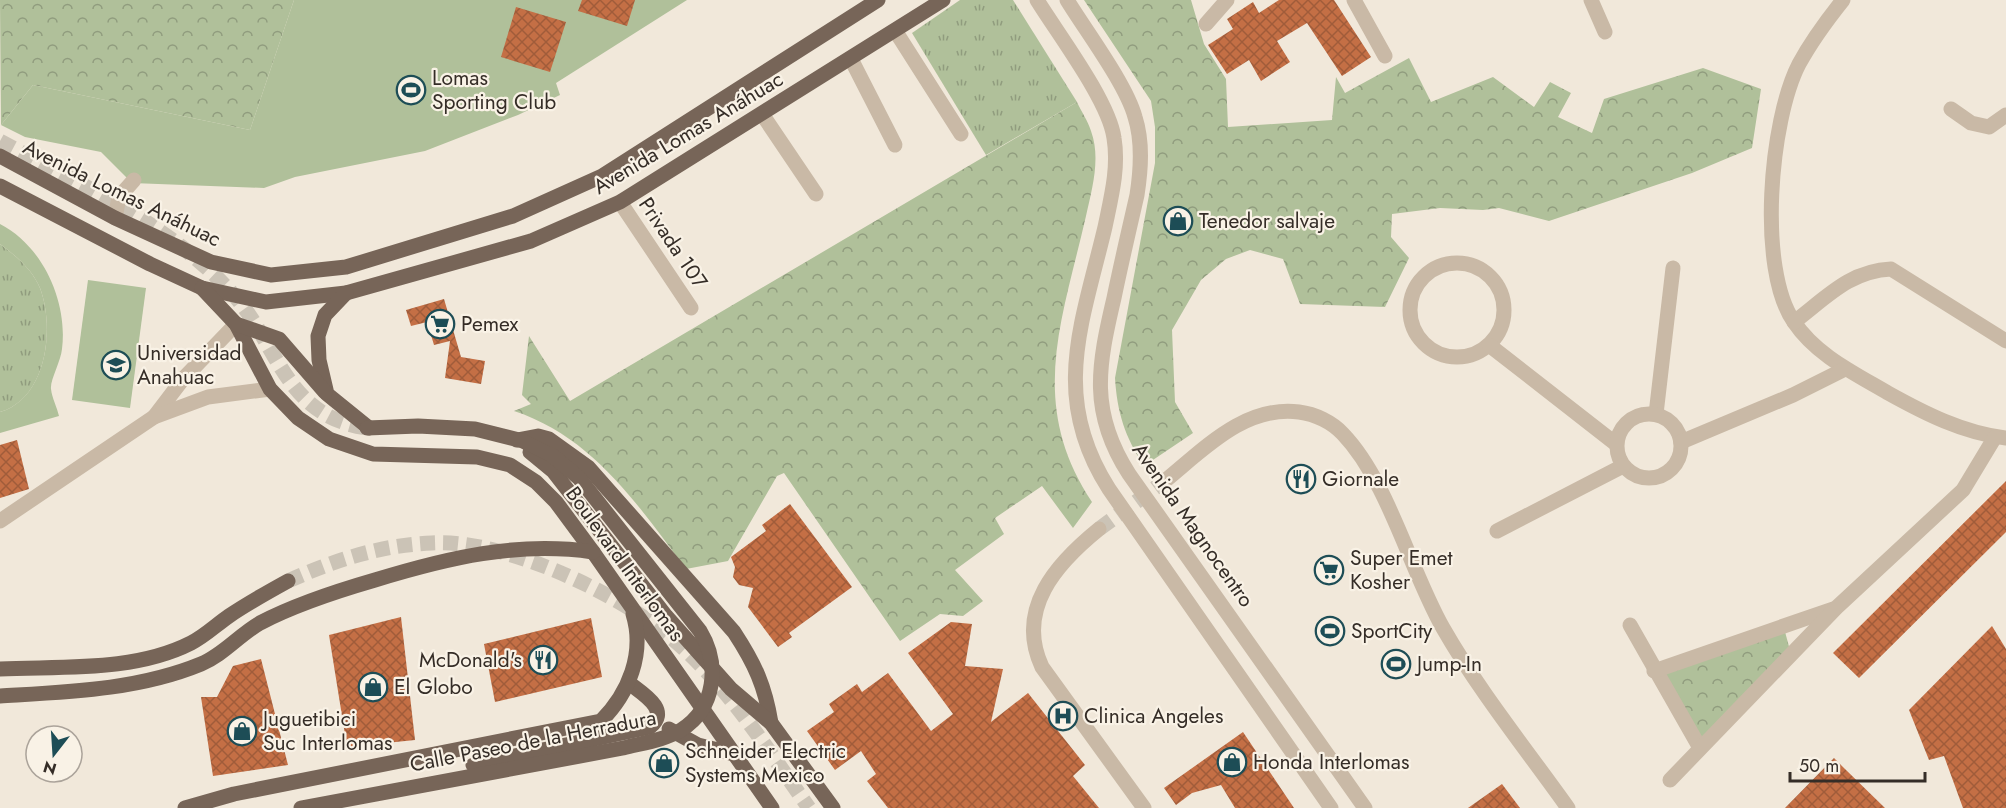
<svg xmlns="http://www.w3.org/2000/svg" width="2006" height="808" font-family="Jost,sans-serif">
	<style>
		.grass { fill: url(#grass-tufts) }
		.forest { fill: url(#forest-crowns) }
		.pitch { fill: #b0c09a }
		.building { fill: url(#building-cross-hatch) }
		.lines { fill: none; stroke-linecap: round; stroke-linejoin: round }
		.minor-tunnel { stroke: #cbc3b6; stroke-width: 15; stroke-dasharray: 15 8; stroke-linecap: butt }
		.major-tunnel { stroke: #cbc3b6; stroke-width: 15; stroke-dasharray: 15 8; stroke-linecap: butt }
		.minor { stroke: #c9b9a6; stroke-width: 15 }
		.major { stroke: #776558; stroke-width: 15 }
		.labels { text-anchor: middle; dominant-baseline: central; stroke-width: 4.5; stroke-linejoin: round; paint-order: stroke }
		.poi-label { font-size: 21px; fill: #352d27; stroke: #f9f2e6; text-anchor: start }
		.street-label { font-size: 21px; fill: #352d27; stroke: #f9f2e6 }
	</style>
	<defs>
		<pattern id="grass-tufts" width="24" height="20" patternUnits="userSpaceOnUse" patternTransform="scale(1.5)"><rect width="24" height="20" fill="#b0c09a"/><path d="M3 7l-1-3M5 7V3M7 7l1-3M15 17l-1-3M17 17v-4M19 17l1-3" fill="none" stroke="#909c7e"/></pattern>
		<pattern id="forest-crowns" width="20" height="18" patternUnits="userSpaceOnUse" patternTransform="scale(1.5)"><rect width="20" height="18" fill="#b0c09a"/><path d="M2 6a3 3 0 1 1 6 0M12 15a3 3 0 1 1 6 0" fill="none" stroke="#909c7e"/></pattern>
		<pattern id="building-cross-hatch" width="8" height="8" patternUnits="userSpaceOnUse" patternTransform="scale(1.5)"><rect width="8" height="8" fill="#c46f45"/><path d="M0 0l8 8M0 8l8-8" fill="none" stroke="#a05c3a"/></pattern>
	</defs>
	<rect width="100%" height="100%" fill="#f1e8da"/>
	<!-- grass -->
	<g class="grass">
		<path d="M960,0H1013L1077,102L986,155L912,33Z"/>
		<path d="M0,244C16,256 32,269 40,288C55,328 47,398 0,412Z"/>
	</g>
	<!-- forest -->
	<g class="forest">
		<path d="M0,0H294L250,130L33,85L1,125Z"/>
		<path d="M1084,0H1191L1204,44L1226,79L1228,127L1332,120L1336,77L1345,93L1409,58L1431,102L1493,77L1534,107L1550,82L1571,93L1558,117L1592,133L1604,99L1703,68L1761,89L1752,148L1692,173L1549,221L1499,208L1483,210L1440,208L1392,214L1391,237L1409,258L1385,307L1300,304L1283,259L1250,250L1226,259L1201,280L1172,330L1175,402L1193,433L1144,466C1125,437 1117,412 1115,378L1155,163V127L1151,101Z"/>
		<path d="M1077,102C1081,111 1088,121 1091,131C1101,158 1092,189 1086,216C1062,321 1027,404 1092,502L1073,528L1042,486L995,518L1004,534L955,570L983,601L963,616L940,614L900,641L784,473L777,476L728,561L686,569C638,505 593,437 514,411L531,404L522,395L529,336L570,401Z"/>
		<path d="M1784,628L1791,654L1700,748L1655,671Z"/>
	</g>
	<!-- pitch -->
	<g class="pitch">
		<path d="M294,0H687L556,83L560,95L518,115L425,151L295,177L264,188L132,183L101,152L25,137L1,125L33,85L250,130Z"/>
		<path d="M0,224C43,246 68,302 62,349C61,361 50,380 51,389C52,398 57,407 59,416L0,433V412C47,398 55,328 40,288C32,269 16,256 0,244Z"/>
		<path d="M88,280L146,288L130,408L72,400Z"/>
	</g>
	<!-- building -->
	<g class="building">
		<path d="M582,0H635L627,26L578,11Z"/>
		<path d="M1279,0H1334L1371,57L1342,76L1307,23L1277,41L1290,62L1261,81L1249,60L1227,74L1208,45L1233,29L1227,19L1253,2L1259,13Z"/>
		<path d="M516,7L566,22L550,72L501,57Z"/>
		<path d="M444,299L461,357L485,361L481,384L445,378L450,341L434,345L427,322L411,326L406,310Z"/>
		<path d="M17,440L29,489L0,498V445Z"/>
		<path d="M2006,481V532L1859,678L1833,653Z"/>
		<path d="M790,504L852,587L789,633L792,637L778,647L748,607L753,588L739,585L733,577L735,567L731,557L766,531L762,525Z"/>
		<path d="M401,617L415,740L347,747L329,635Z"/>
		<path d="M591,618L602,677L495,702L484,644Z"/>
		<path d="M951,622L972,624L965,666L1003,669L991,722L1028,693L1085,765L1073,776L1099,808H888L867,781L876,774L861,751L835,770L807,731L834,712L829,704L857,684L862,692L888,673L931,731L953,714L908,653Z"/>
		<path d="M1992,626L2006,649V808H1963L1944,756L1929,760L1909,710Z"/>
		<path d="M261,659L288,765L213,776L201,697H217L233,666Z"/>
		<path d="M1243,732L1294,808H1235L1221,785L1192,793L1176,805L1164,788Z"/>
		<path d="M1834,758L1845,769L1885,808H1785Z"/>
		<path d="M1502,784L1520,808H1468Z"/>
	</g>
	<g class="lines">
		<!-- minor-tunnel -->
		<path class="minor-tunnel" d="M1099,529L1166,480"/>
		<!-- major-tunnel -->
		<g class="major-tunnel">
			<path d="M0,141C81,185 168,223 231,292C279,343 283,416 367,428"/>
			<path d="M288,581C335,560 381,545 432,543C505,539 618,593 673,639C727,685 768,750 809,808"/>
		</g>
		<!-- minor -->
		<g class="minor">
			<path d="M1037,0C1058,34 1109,101 1114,138C1119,168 1111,198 1105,227C1082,324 1050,397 1109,489L1331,808"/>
			<path d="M1067,0C1086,31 1126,84 1135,117C1143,142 1141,169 1137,195C1129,230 1121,264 1114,298C1098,366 1089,412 1129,474L1365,808"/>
			<path d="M1354,0L1385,56"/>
			<path d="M1591,0L1605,32"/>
			<path d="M1843,0C1827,20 1811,42 1799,64C1770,120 1757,269 1794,322C1816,355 1854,373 1888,393C1924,413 1963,433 2006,438"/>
			<path d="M1206,24L1227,0"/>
			<path d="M896,32L961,134"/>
			<path d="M851,59L895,145"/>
			<path d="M1951,109L1971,123L1989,127L2006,115"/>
			<path d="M762,114L816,194"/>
			<path d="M620,202L691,308"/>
			<path d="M115,218L119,197L134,180"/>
			<circle cx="1457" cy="310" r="47"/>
			<path d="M1794,322C1826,298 1849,271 1891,269L2006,341"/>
			<path d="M1489,345L1616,444"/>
			<path d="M1656,414L1673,268"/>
			<circle cx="1649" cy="446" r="32"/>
			<path d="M154,417L183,379L236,324"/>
			<path d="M1681,442L1793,395L1845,369"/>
			<path d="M1166,480C1204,449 1245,405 1299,412C1315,414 1332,422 1343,434C1388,481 1410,570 1443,628C1479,691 1526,749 1568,808"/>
			<path d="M0,521L154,417L208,397L270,389"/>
			<path d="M1099,529C1057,563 1015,609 1042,667L1144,808"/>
			<path d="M1497,531L1623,466"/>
			<path d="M1630,625L1700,748"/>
			<path d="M1654,671L1833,609"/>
			<path d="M1670,780L1836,608L1963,490L1995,437"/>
		</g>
		<!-- major -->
		<g class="major">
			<path d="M0,156L115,218L211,262L271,275L346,267L513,216L602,176L878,0"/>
			<path d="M0,186L150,264L202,288L266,302L346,293L531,241L620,202L943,0"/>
			<path d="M202,288L236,324L270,389L298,418L329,439L373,454L477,457L510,465L536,482L556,502L593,552L772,808"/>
			<path d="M346,293L325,315L318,336L319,360L327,394L369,428"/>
			<path d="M236,324L279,339L325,392"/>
			<path d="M517,440L538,436L549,439L588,467L734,632C755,664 765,686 771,723"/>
			<path d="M530,452L553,471L666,616L731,689L771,723L833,808"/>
			<path d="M0,669C62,666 134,672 191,643C205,636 216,625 229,616C248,603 268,592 288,581"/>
			<path d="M0,696C67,692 138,690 201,664C223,655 239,635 260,623C296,604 337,591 375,580C447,558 517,541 593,552"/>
			<path d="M669,729L698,745L734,754"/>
			<path d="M473,765L650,727C671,710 643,694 629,683"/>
			<path d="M185,808L234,794L601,721C629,693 645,653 633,614"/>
			<path d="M301,808L623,748C642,743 665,740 681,730C716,708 720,664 700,631L579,478L553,456L523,441L475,429L418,426L367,428"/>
		</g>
	</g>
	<!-- icons -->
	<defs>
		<g id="stadium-ring" transform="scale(1.5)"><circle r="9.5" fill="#f9f2e6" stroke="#1d4d56" stroke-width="1.5"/><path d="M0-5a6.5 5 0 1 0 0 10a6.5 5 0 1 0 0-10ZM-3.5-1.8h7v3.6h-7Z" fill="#1d4d56"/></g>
		<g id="shop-ring" transform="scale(1.5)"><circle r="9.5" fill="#f9f2e6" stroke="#1d4d56" stroke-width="1.5"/><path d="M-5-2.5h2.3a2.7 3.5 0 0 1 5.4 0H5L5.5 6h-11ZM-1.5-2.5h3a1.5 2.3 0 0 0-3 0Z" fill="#1d4d56"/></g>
		<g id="supermarket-ring" transform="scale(1.5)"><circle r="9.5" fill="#f9f2e6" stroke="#1d4d56" stroke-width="1.5"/><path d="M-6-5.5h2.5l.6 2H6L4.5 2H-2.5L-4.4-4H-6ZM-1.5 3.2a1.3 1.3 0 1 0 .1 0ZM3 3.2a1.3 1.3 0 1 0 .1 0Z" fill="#1d4d56"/></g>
		<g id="university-ring" transform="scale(1.5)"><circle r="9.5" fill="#f9f2e6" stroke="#1d4d56" stroke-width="1.5"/><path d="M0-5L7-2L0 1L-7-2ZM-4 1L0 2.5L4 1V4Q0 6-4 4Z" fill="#1d4d56"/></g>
		<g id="restaurant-ring" transform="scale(1.5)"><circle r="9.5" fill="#f9f2e6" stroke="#1d4d56" stroke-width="1.5"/><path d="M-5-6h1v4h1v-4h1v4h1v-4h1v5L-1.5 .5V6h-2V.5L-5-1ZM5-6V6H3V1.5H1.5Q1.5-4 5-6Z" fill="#1d4d56"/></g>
		<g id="hospital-ring" transform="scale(1.5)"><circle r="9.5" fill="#f9f2e6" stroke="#1d4d56" stroke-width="1.5"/><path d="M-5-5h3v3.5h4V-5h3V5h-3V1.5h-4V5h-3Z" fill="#1d4d56"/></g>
	</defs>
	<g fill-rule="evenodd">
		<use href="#stadium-ring" x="411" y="90"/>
		<use href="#shop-ring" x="1178" y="221"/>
		<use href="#supermarket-ring" x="440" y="324"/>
		<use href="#university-ring" x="116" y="365"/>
		<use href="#restaurant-ring" x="1301" y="479"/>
		<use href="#supermarket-ring" x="1329" y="570"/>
		<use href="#stadium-ring" x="1330" y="631"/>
		<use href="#restaurant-ring" x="543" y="660"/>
		<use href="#stadium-ring" x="1396" y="664"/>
		<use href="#shop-ring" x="373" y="687"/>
		<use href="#hospital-ring" x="1063" y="716"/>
		<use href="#shop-ring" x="242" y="731"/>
		<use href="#shop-ring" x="1232" y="762"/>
		<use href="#shop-ring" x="664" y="763"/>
	</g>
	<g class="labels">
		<!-- poi labels -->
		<g class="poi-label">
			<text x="432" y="78">Lomas<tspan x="432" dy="24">Sporting Club</tspan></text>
			<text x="1199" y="221">Tenedor salvaje</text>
			<text x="461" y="324">Pemex</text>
			<text x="137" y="353">Universidad<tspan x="137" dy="24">Anahuac</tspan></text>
			<text x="1322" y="479">Giornale</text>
			<text x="1350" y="558">Super Emet<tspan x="1350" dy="24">Kosher</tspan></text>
			<text x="1351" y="631">SportCity</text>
			<text x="522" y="660" text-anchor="end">McDonald's</text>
			<text x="1417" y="664">Jump-In</text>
			<text x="394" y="687">El Globo</text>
			<text x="1084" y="716">Clinica Angeles</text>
			<text x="263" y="719">Juguetibici<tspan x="263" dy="24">Suc Interlomas</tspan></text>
			<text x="685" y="751">Schneider Electric<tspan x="685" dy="24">Systems Mexico</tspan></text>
			<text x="1253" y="762">Honda Interlomas</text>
		</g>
		<!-- street labels -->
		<g class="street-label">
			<text transform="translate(688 133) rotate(-31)">Avenida Lomas Anáhuac</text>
			<text transform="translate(122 193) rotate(26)">Avenida Lomas Anáhuac</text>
			<text transform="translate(673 243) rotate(56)">Privada 107</text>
			<text transform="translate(1193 525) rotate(55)">Avenida Magnocentro</text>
			<text transform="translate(625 564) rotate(54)">Boulevard Interlomas</text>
			<text transform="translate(533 741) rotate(-11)">Calle Paseo de la Herradura</text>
		</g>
	</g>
	<!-- north arrow -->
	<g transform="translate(54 754) rotate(197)"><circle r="28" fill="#f9f2e6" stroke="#aba39a" stroke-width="1.5"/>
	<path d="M0-4.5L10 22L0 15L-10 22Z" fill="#1d4d56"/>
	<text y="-9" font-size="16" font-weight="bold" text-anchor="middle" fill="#352d27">N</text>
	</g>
	<!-- scale -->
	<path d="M1790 772v9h135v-9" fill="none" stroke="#352d27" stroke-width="3"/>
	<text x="1799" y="772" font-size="18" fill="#352d27" stroke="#f9f2e6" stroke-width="4.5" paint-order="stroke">50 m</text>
</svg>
